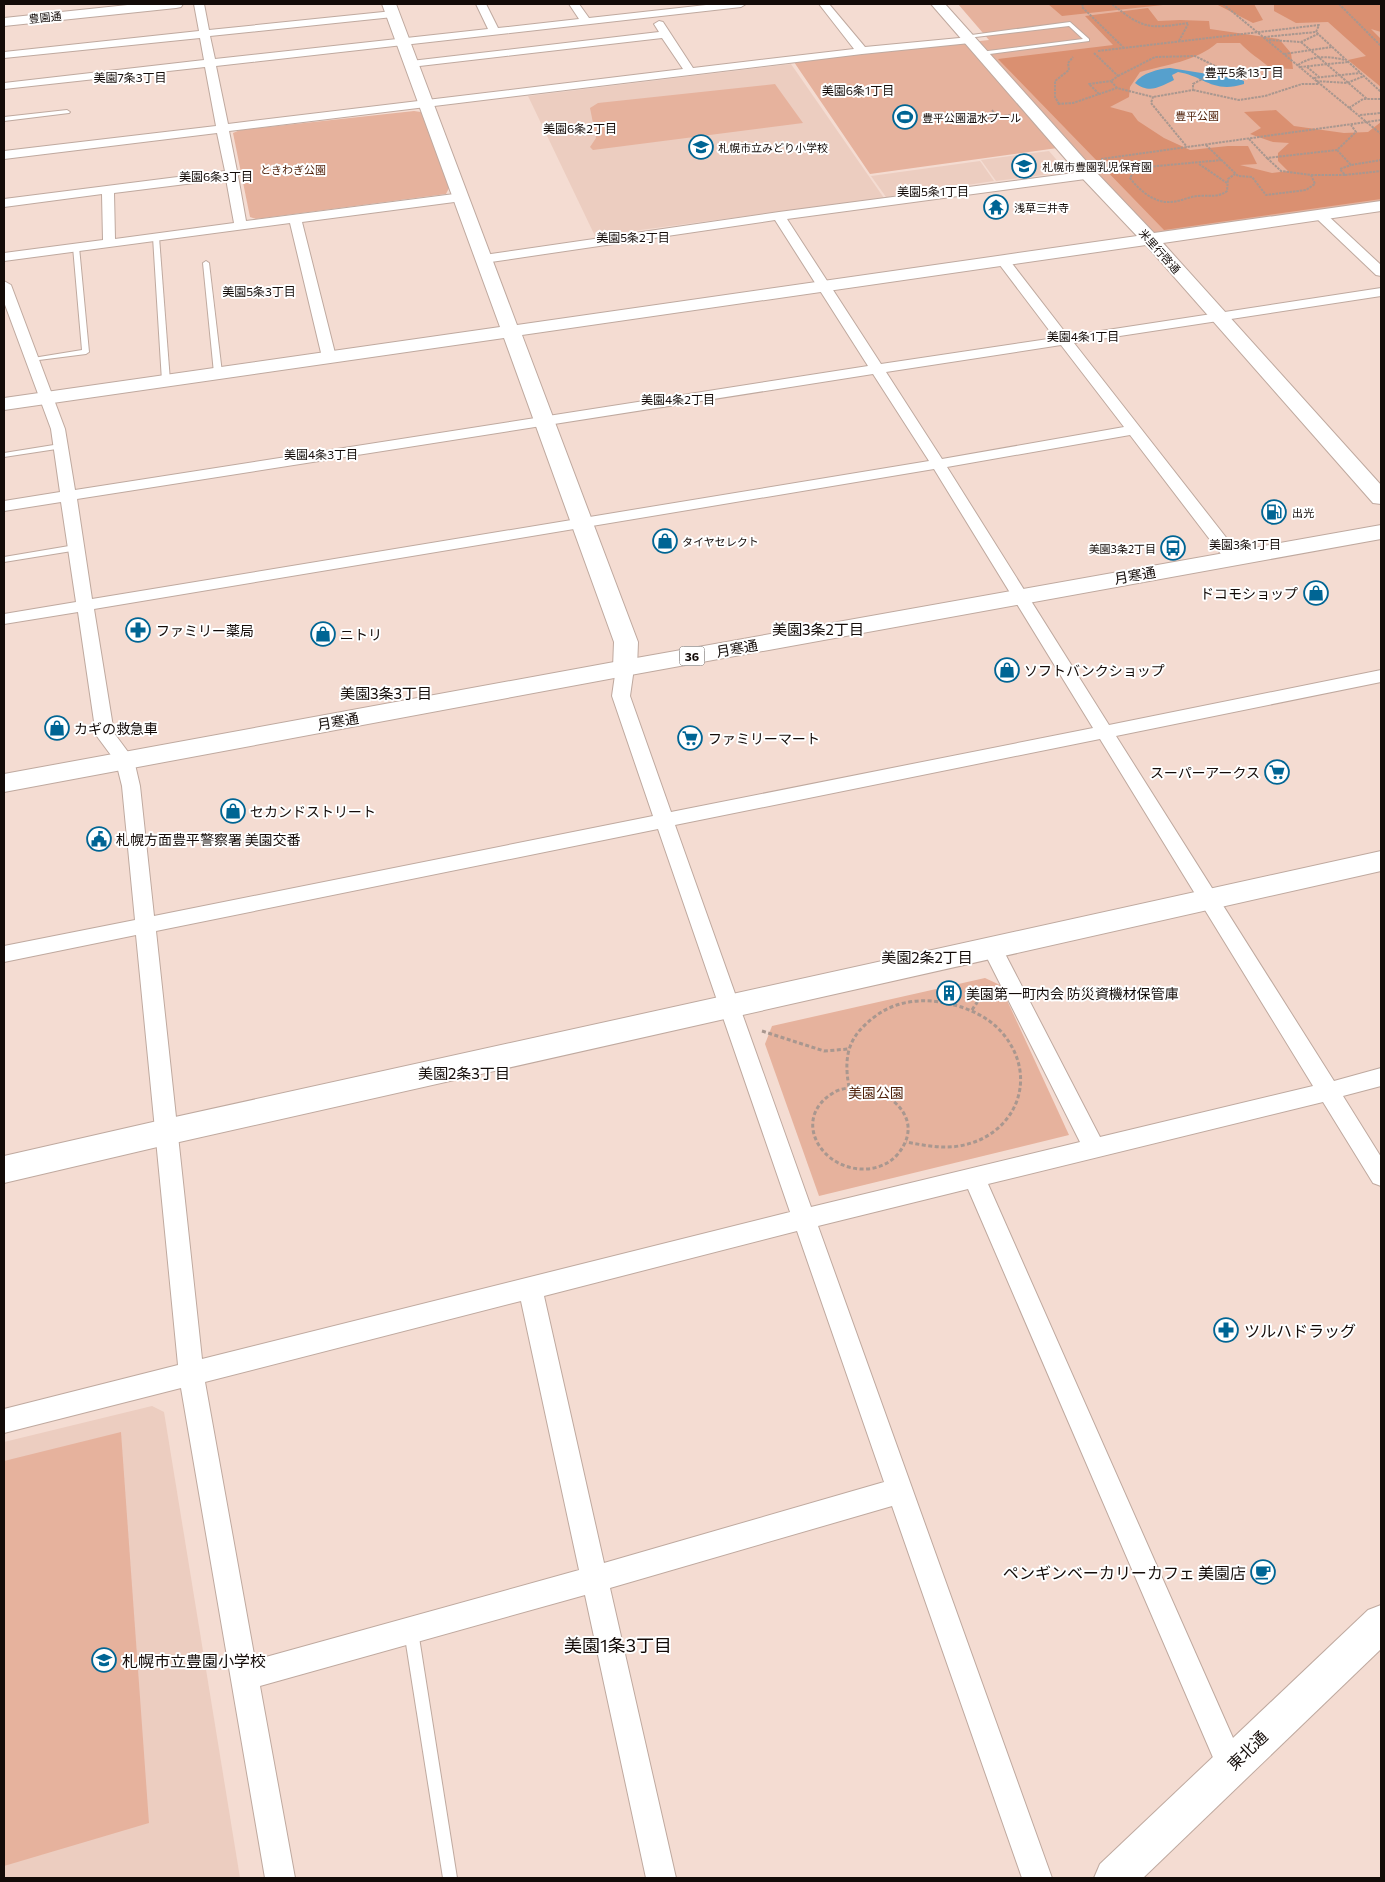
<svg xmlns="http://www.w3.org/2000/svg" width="1385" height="1882" font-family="Commissioner,'Noto Sans JP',sans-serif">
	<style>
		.built { fill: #eccdc0 }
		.green { fill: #e6b29d }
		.forest { fill: #da9071 }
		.water { fill: #56a0cd }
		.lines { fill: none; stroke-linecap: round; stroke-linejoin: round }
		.lane-casing { stroke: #bfa99f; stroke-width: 2 }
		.street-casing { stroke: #bfa99f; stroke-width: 2 }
		.secondary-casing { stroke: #bfa99f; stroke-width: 2 }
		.highway-casing { stroke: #bfa99f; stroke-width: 2 }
		.path-far1 { stroke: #a9978f; stroke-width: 2; stroke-dasharray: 2.5 1; stroke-linecap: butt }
		.path { stroke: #a9978f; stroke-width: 3; stroke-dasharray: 4 2.5; stroke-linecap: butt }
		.lane { fill: #fff; fill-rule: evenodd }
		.street { fill: #fff; fill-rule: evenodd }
		.secondary { fill: #fff; fill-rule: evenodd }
		.highway { fill: #fff; fill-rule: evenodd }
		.labels { text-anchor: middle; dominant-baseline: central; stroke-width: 4; stroke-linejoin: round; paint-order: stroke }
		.far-street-label { font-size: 11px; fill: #130b08; stroke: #fff }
		.far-park-label { font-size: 11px; fill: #4d1e07; stroke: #fff }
		.far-poi-label { font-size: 11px; fill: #130b08; stroke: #fff; text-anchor: start }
		.far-neighbourhood-label { font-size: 12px; fill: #130b08; stroke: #fff }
		.shield { fill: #fff; stroke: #5a5452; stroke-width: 1 }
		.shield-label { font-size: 12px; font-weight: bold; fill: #130b08 }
		.street-label { font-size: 14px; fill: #130b08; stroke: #fff }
		.poi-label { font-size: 14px; fill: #130b08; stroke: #fff; text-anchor: start }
		.park-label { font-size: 14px; fill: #4d1e07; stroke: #fff }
		.neighbourhood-label { font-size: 15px; fill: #130b08; stroke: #fff }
		.near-poi-label { font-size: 16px; fill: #130b08; stroke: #fff; text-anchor: start }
		.near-street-label { font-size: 16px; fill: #130b08; stroke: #fff }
		.near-neighbourhood-label { font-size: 18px; fill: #130b08; stroke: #fff }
	</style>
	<rect width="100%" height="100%" fill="#f4dcd2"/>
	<!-- built -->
	<g class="built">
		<path d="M791,64L884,198L595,236L528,96Z"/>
		<path d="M1049,151L1067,172L996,181L981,160Z"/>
		<path d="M980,161L994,181L886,197L871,176Z"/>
		<path d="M152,1406L164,1412L240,1878H4V1442Z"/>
	</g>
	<!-- green -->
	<g class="green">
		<path d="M958,4H1381V202L1153,234L1072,146L870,174L794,62L989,40Z"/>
		<path d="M775,84L803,123L593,150L590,147L596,138L590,108L598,103Z"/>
		<path d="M414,111L421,112L450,186L446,194L256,219L250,217L233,133L240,130Z"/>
		<path d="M985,978L1000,985L1069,1135L819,1196L765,1044L772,1026Z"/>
		<path d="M121,1432L149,1823L4,1866V1461Z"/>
	</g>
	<!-- forest -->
	<g class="forest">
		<path d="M1048,4H1172L1062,16Z"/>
		<path d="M1216,4H1254L1263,20L1253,23Z"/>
		<path d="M1274,4H1381V32L1371,29L1381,39V87L1348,60L1366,56L1328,22L1296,23L1274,11Z"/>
		<path d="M1148,8L1158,21L1180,20L1209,21L1210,29L1279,39L1291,53L1293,69L1270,68C1260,59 1249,53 1240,43H1217C1196,61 1166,65 1140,72L1130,87L1129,97L1110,107L1132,113L1138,121L1164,138L1190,150L1228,146H1248L1257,164L1240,165L1272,173L1288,171L1278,161V153L1289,143L1273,142L1250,134L1261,128L1244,112L1276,110L1294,126L1344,133L1368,132L1381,122V199L1164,230L998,59L1113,45L1085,16Z"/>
	</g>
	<!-- water -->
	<path class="water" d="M1170,68L1239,79L1244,81V84C1213,94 1204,76 1178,72L1172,75L1174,80C1159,87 1150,94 1135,83C1142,73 1158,69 1170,68Z"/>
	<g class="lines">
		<!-- lane casing -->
		<g class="lane-casing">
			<g id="lane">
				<path d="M1070,22L1089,39V41L982,55L980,54V52L1083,39L1069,26L967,38L964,36Z"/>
				<path d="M67,110L70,112L69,113L4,121V117Z"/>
				<path d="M156,235L159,237L170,381L166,383L162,381L153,237Z"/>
				<path d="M76,245L79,247L89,352L86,354L31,361V359L33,358L82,350L73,247Z"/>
				<path d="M206,261L209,263L222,373L218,375L214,373L203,263Z"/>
				<path d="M60,444H63V448L4,457V453Z"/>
				<path d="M75,545L79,548L78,550L4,562V557Z"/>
				<path d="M411,1624L416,1626L418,1631L457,1878H443L404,1631L406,1626Z"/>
			</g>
		</g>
		<!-- street casing -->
		<g class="street-casing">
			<g id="street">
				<path d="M194,4H204L209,30L393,11L398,14L393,17L210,36L215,59L488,29L476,4H486L498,28L579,19L569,4H579L589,18L715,4H746L741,7L216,66L228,124L683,69L662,38L411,67L406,64L411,61L659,32L654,24L659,21L663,22L693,68L854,49L819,4H829L865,47L970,37L975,40L970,43L862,54L229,131L237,171L239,174L238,176L246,221L462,193L468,197L462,201L302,222L336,357L329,361L322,357L290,223L4,261V253L103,240L102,194L4,207V199L225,171L217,133L4,159V151L216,126L205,67L4,89V83L204,60L200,38L4,58V52L199,31ZM226,179L234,223L115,239L114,193Z"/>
				<path d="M1089,171L1093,172L1095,175L1093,178L787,219L881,364L1055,338L996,260L1002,256L1007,257L1068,336L1381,288V296L1074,343L1239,554L1241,558L1239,562H1227L1130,435L947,467L1109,725L1381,670V682L1116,736L1334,1081L1381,1068V1086L1343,1096L1381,1157V1186L1373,1183L1323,1102L988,1184L1241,1756L1245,1766L1241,1776L1231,1780L1221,1776L968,1189L818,1226L1052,1878H1022L892,1506L610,1588L676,1878H646L585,1595L260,1686L295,1878H265L181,1388L4,1433V1409L178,1365L136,935L4,962V946L135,920L122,786L116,762L96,735L78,612L4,624V614L76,602L61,502L4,511V501L60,492L51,429L4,302V281L11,285L65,429L75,490L868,366L775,220L484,263L478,259L484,255L779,212ZM1061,345L1124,427L942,459L886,372ZM873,374L929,461L92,599L77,499ZM934,469L1093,728L671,812L630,696L634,668L631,664L625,662L619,664L616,668L612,696L653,816L154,916L140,786L134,760L114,733L94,609ZM1100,739L1313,1086L1100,1137L999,942L992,940L985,942L982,948L1080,1142L811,1207L675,825ZM658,829L790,1212L202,1359L156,931ZM797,1231L884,1482L604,1563L544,1296ZM521,1301L579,1570L255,1660L205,1382Z"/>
				<path d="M1320,211L1324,212L1381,265V276L1376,275L1316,218L1314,215Z"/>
			</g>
		</g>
		<!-- secondary casing -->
		<g class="secondary-casing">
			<g id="secondary">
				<path d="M137,4H183L181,7L176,8L4,26V18Z"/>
				<path d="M382,4H396L517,325L1137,236L1083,179L931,4H945L1095,171L1154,233L1381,201V211L1163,243L1381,485V504L1373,503L1146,245L522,335L638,642L637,668L633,674L625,676L617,674L613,668L614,642L504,338L4,410V398L500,327Z"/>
				<path d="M1381,851V871L166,1145L4,1183V1156L166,1119Z"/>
				<path d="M1381,1605V1649L1143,1878H1094L1100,1864L1368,1610Z"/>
			</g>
		</g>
		<!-- highway casing -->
		<g class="highway-casing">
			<path id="highway" d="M1381,525V539L625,676L4,792V774L625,660Z"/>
		</g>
		<!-- path-far1 -->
		<g class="path-far1">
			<path d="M1083,4L1082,7L1124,48"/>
			<path d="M1112,4C1143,29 1149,29 1188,23"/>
			<path d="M1223,4L1381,134"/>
			<path d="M1339,4L1381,46"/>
			<path d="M1264,37L1316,32"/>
			<path d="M1269,40L1301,42L1318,34"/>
			<path d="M1179,41L1188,24"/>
			<path d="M1301,42L1367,99"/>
			<path d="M1098,51L1319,25L1316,32L1381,92"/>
			<path d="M1094,53L1118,76L1111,81L1117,88"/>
			<path d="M1284,54L1332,47"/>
			<path d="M1298,65C1313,55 1328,56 1345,60"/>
			<path d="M1300,67L1348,62"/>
			<path d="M1307,67L1319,77"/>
			<path d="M1118,76L1155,57L1195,56L1221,69L1193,84V90L1153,97"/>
			<path d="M1314,78L1360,73"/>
			<path d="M1316,81L1347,83L1364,76"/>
			<path d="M1193,90L1239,100L1265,96L1302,84H1319"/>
			<path d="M1099,94L1089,84L1111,81"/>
			<path d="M1058,104L1073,103L1117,88L1153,97L1151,103L1187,147"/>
			<path d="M1059,104L1055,97V81L1069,70L1068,63L1073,57"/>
			<path d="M1349,108L1363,99H1381"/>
			<path d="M992,110L997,117"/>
			<path d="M1360,115L1381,113"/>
			<path d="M980,119L1011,115"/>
			<path d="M1249,139L1267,158L1337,150L1356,132L1351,125"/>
			<path d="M1206,145L1238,176L1252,177L1266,195L1306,190L1315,184L1311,175L1281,171L1267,158"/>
			<path d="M1337,150L1351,165L1381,160"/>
			<path d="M1101,159L1381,120"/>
			<path d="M1222,160L1136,168L1130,178C1139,190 1154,203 1170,202C1179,202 1188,197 1197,196C1208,195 1218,198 1227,191L1228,179L1235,174"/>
			<path d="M1199,164L1227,183"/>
			<path d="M1311,175H1345L1340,169L1351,165"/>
			<path d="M1345,175L1381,171"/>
		</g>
		<!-- path -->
		<g class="path">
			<path d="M972,1010L988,986"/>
			<path d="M762,1031L824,1051L848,1049"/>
			<path d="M859,1086C893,1092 926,1121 897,1155C889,1164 878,1168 867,1169C822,1172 790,1119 833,1093C840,1088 851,1088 859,1086Z"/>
			<path d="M849,1087C843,1054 849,1035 877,1015C896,1001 923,998 945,1003C967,1007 990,1017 1004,1035C1040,1080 1014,1137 959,1146C941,1149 923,1145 906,1142"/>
		</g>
		<!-- lane -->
		<use href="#lane" class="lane"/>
		<!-- street -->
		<use href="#street" class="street"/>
		<!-- secondary -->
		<use href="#secondary" class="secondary"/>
		<!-- highway -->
		<use href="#highway" class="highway"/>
	</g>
	<!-- icons -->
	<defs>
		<g id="stadium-ring" transform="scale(1.25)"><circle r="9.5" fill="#fff" stroke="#006594" stroke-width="1.5"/><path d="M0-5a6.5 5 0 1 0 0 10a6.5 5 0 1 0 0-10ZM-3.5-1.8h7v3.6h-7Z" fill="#006594"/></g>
		<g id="school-ring" transform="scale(1.25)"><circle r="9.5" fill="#fff" stroke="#006594" stroke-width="1.5"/><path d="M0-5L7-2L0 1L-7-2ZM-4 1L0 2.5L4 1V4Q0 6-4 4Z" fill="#006594"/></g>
		<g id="temple-ring" transform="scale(1.25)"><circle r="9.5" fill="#fff" stroke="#006594" stroke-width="1.5"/><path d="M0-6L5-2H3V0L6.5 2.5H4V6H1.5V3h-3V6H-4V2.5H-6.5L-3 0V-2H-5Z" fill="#006594"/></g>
		<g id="fuel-ring" transform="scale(1.25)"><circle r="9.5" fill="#fff" stroke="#006594" stroke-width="1.5"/><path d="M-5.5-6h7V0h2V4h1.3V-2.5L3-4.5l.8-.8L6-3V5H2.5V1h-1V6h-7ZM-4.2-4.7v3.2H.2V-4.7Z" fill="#006594"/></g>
		<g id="shop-ring" transform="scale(1.25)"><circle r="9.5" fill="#fff" stroke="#006594" stroke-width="1.5"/><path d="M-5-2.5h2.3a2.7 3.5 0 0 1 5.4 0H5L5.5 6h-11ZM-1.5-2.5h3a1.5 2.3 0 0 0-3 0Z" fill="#006594"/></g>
		<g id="bus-ring" transform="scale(1.25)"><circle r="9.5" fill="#fff" stroke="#006594" stroke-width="1.5"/><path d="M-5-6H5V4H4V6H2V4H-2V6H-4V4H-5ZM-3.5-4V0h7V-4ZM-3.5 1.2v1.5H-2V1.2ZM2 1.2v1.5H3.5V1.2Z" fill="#006594"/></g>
		<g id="pharmacy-ring" transform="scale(1.25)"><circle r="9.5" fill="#fff" stroke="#006594" stroke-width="1.5"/><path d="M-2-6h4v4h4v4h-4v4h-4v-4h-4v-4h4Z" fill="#006594"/></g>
		<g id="supermarket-ring" transform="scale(1.25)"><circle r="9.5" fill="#fff" stroke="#006594" stroke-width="1.5"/><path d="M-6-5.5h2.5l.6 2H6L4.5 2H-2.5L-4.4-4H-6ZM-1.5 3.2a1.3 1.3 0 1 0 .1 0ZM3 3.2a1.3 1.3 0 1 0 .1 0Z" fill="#006594"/></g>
		<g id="civic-ring" transform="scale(1.25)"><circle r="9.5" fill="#fff" stroke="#006594" stroke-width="1.5"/><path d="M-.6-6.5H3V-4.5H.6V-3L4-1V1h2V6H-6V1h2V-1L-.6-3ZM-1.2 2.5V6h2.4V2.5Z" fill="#006594"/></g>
		<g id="building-ring" transform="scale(1.25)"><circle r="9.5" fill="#fff" stroke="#006594" stroke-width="1.5"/><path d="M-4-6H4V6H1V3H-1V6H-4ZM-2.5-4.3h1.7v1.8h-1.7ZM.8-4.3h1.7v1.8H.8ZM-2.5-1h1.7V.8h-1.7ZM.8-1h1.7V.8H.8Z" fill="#006594"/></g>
		<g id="cafe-ring" transform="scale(1.25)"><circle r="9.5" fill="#fff" stroke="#006594" stroke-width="1.5"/><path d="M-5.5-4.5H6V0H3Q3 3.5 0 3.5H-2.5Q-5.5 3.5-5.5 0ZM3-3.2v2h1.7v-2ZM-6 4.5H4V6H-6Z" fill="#006594"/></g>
	</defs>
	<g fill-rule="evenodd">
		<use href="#stadium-ring" x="905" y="117"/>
		<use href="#school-ring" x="701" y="147"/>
		<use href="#school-ring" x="1024" y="166"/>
		<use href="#temple-ring" x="996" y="207"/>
		<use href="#fuel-ring" x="1274" y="512"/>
		<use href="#shop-ring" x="665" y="541"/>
		<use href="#bus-ring" x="1173" y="548"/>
		<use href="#shop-ring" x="1316" y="593"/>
		<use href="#pharmacy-ring" x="138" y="630"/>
		<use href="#shop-ring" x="323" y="634"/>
		<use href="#shop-ring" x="1007" y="670"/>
		<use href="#shop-ring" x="57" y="728"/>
		<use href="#supermarket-ring" x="690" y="738"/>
		<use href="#supermarket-ring" x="1277" y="772"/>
		<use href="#shop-ring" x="233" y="811"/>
		<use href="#civic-ring" x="99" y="839"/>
		<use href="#building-ring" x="949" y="993"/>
		<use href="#pharmacy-ring" x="1226" y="1330"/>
		<use href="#cafe-ring" x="1263" y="1572"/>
		<use href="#school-ring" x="104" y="1660"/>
	</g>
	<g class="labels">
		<!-- far-street labels -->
		<g class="far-street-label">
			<text transform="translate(45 17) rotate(-6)">豊園通</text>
			<text transform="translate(1160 251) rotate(48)">米里行啓通</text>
		</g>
		<!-- far-park labels -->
		<g class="far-park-label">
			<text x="1197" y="115">豊平公園</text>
			<text x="293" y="169">ときわぎ公園</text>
		</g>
		<!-- far-poi labels -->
		<g class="far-poi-label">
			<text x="922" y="117">豊平公園温水プール</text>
			<text x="718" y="147">札幌市立みどり小学校</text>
			<text x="1042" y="166">札幌市豊園乳児保育園</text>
			<text x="1014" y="207">浅草三井寺</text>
			<text x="1292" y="512">出光</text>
			<text x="682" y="541">タイヤセレクト</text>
			<text x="1156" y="548" text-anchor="end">美園3条2丁目</text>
		</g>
		<!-- far-neighbourhood labels -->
		<g class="far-neighbourhood-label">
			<text x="1244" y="72">豊平5条13丁目</text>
			<text x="130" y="77">美園7条3丁目</text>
			<text x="858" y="90">美園6条1丁目</text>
			<text x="580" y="128">美園6条2丁目</text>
			<text x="216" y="176">美園6条3丁目</text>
			<text x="933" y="191">美園5条1丁目</text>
			<text x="633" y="237">美園5条2丁目</text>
			<text x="259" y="291">美園5条3丁目</text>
			<text x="1083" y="336">美園4条1丁目</text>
			<text x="678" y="399">美園4条2丁目</text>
			<text x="321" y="454">美園4条3丁目</text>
			<text x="1245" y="544">美園3条1丁目</text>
		</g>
		<!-- shield labels -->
		<rect class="shield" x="679.5" y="646.5" width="25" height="19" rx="4"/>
		<g class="shield-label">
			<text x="692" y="656">36</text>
		</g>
		<!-- street labels -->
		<g class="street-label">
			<text transform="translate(1135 575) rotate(-10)">月寒通</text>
			<text transform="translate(737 648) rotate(-10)">月寒通</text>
			<text transform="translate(338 721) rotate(-10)">月寒通</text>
		</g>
		<!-- poi labels -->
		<g class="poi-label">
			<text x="1298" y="593" text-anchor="end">ドコモショップ</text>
			<text x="156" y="630">ファミリー薬局</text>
			<text x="340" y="634">ニトリ</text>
			<text x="1024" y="670">ソフトバンクショップ</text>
			<text x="74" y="728">カギの救急車</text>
			<text x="708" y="738">ファミリーマート</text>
			<text x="1260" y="772" text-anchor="end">スーパーアークス</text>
			<text x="250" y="811">セカンドストリート</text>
			<text x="116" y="839">札幌方面豊平警察署 美園交番</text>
			<text x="966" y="993">美園第一町内会 防災資機材保管庫</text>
		</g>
		<!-- park labels -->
		<g class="park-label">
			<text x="876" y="1092">美園公園</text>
		</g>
		<!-- neighbourhood labels -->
		<g class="neighbourhood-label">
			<text x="818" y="629">美園3条2丁目</text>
			<text x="386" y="693">美園3条3丁目</text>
			<text x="927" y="957">美園2条2丁目</text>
			<text x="464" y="1073">美園2条3丁目</text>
		</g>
		<!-- near-poi labels -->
		<g class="near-poi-label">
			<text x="1244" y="1330">ツルハドラッグ</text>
			<text x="1246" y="1572" text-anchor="end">ペンギンベーカリーカフェ 美園店</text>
			<text x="122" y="1660">札幌市立豊園小学校</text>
		</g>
		<!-- near-street labels -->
		<g class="near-street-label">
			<text transform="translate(1247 1750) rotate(-44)">東北通</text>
		</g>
		<!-- near-neighbourhood labels -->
		<g class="near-neighbourhood-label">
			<text x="618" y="1645">美園1条3丁目</text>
		</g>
	</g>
	<!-- border -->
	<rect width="1385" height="1882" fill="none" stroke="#130b08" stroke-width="10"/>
</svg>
